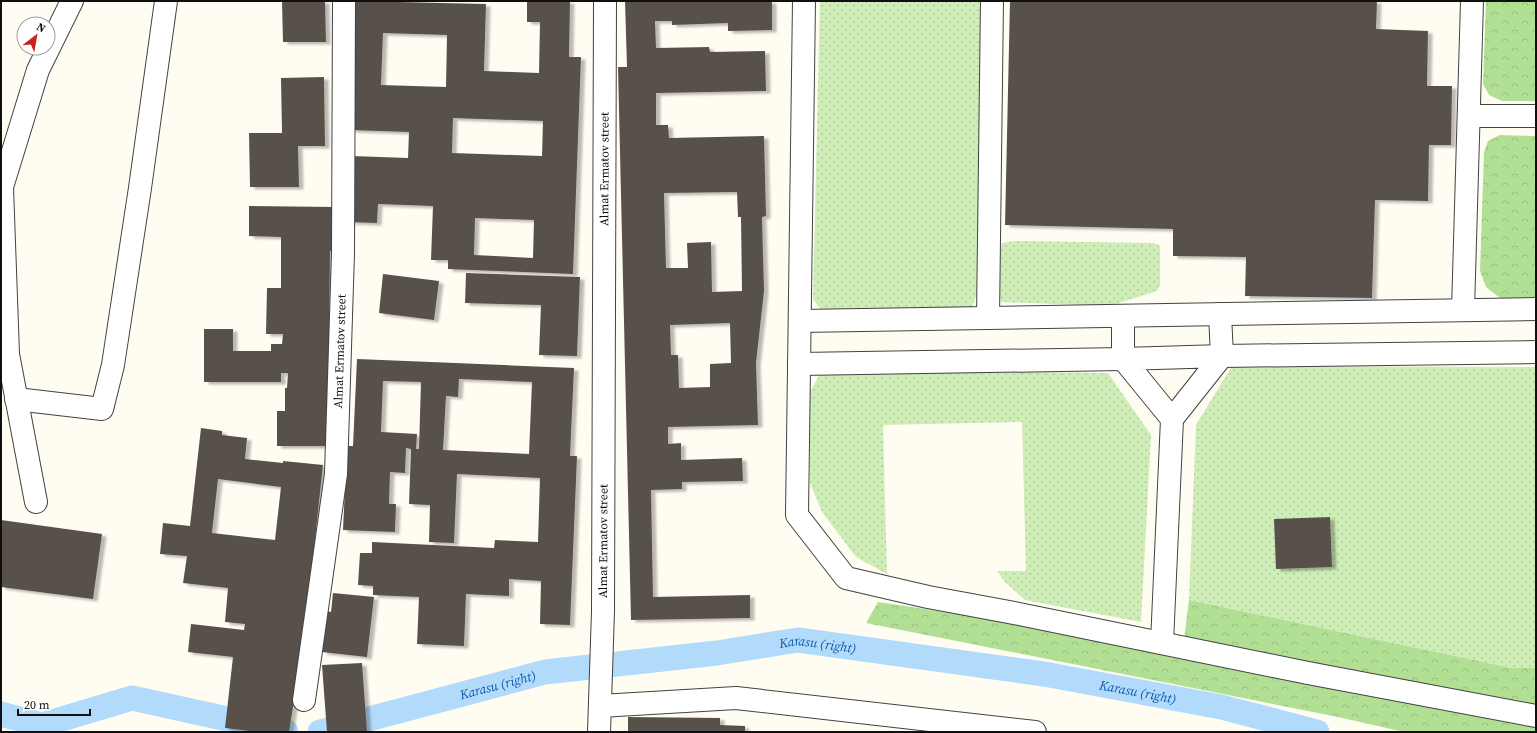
<svg xmlns="http://www.w3.org/2000/svg" width="1537" height="733" font-family="'Source Serif 4',serif">
	<style>
		.grass { fill: url(#grass-dots) }
		.forest { fill: url(#forest-crowns) }
		.lines { fill: none; stroke-linecap: round; stroke-linejoin: round }
		.canal { stroke: #b2dafb; stroke-width: 25 }
		.building { fill: #59514b; fill-rule: evenodd; filter: url(#shadow) }
		.minor-casing { stroke: #424242; stroke-width: 24 }
		.minor { stroke: #fff; stroke-width: 22 }
		.labels { text-anchor: middle; dominant-baseline: central; stroke-width: 4; stroke-linejoin: round; paint-order: stroke }
		.street-label { font-size: 12px; fill: #0f0f0f; stroke: #fff }
		.water-label { font-size: 13px; font-style: italic; fill: #0d5aad; stroke: #fff }
	</style>
	<defs>
		<pattern id="grass-dots" width="8" height="8" patternUnits="userSpaceOnUse"><rect width="8" height="8" fill="#cfedb7"/><path d="M2 2h.1M6 6h.1" fill="none" stroke="#b1ca9c" stroke-width="1.8" stroke-linecap="round"/></pattern>
		<pattern id="forest-crowns" width="20" height="18" patternUnits="userSpaceOnUse"><rect width="20" height="18" fill="#b1e095"/><path d="M2 6a3 3 0 1 1 6 0M12 15a3 3 0 1 1 6 0" fill="none" stroke="#97bf7f"/></pattern>
		<filter id="shadow"><feDropShadow dx="4.5" dy="2.5" stdDeviation="1" flood-color="#0004"/></filter>
	</defs>
	<rect width="100%" height="100%" fill="#fffdf2"/>
	<!-- grass -->
	<g class="grass">
		<path d="M820,1H984L977,294L972,307L962,313L822,311L813,299Z"/>
		<path d="M1014,241L1154,243L1160,246V285L1157,291L1109,306L1001,302C998,287 996,258 1002,243Z"/>
		<path d="M1232,366L1536,367V668H1512L1189,600L1196,425Z"/>
		<path d="M822,370L1108,373L1151,435L1141,622L1025,600L1005,582L997,571H1026L1022,422L883,425L887,574L856,557L822,512L810,483V392Z"/>
	</g>
	<!-- forest -->
	<g class="forest">
		<path d="M1486,1H1536V101H1502L1489,95L1483,84Z"/>
		<path d="M1500,135L1536,136V298H1500L1486,287L1480,271L1484,152L1488,141Z"/>
		<path d="M1189,600L1512,668H1536V732H1404L1338,717L866,623L878,602L1183,647Z"/>
	</g>
	<g class="lines">
		<!-- canal -->
		<g class="canal">
			<path d="M1,714L42,725L132,698L286,732"/>
			<path id="s1" d="M320,732L545,672L717,653L798,640L1044,674L1221,707L1317,732"/>
		</g>
	</g>
	<!-- building -->
	<g class="building">
		<path d="M282,1H325L326,42H283Z"/>
		<path d="M355,1L486,4L484,71L539,73L540,22H527V1H570L569,57H581L573,274L448,269V260H431L433,206L378,204L377,223L349,222L352,156L408,158L409,132L351,130ZM383,33L447,35L446,87L381,85ZM453,118L543,121L542,156L452,153ZM475,218L534,220L533,258L474,255Z"/>
		<path d="M625,1H772V30L728,31V23L672,25V21H655L656,48L709,47L710,52L765,51L766,91L656,93V125H668L669,138L764,136L766,216L762,217L764,291L756,363L758,425L668,427V444L681,443V460L742,458L743,481L682,482V489L651,490L653,597L750,595V618L631,620L618,67H627ZM737,192L738,217H741L742,291L712,292L711,242L687,243L688,268H666L664,193ZM730,323L731,363L710,364V387L679,388L678,355H671L670,325Z"/>
		<path d="M1010,1H1377L1376,29L1428,31L1427,86H1452L1451,145H1429L1428,201L1375,200L1372,298L1245,296L1246,257L1173,256V229L1005,225Z"/>
		<path d="M324,77L325,146H298L299,187H250L249,133H282L281,78Z"/>
		<path d="M249,206L334,207L333,251H330L328,446H277V411H285V388H287L288,373H281V382H204V329H233V351H271V344H282L283,334H266L267,288H281V237L249,236Z"/>
		<path d="M466,273L580,277L577,356L539,355L541,305L465,303Z"/>
		<path d="M383,274L439,281L434,320L379,313Z"/>
		<path d="M357,359L574,368L570,456H577L570,625L540,624L541,581L509,579V596L466,594L464,646L417,644L419,597L373,595V586L358,585L360,553H372V542L494,548L495,540L538,542L540,478L457,474L454,543L429,542L430,505L409,504L411,449L406,448L405,473L390,472L389,504H396L395,532L343,530L347,446H353ZM459,379L532,382L529,454L443,450L446,396L458,397ZM383,381L421,382L419,449H416L417,434L381,432Z"/>
		<path d="M201,428L222,431V435L247,438L245,459L283,463V461L323,465L305,631L289,732H250V731L225,728L233,657L188,652L191,624L244,630L245,624L225,622L228,588L183,583L187,556L160,554L163,523L190,526ZM218,479L281,487L275,540L212,533Z"/>
		<path d="M1330,517L1332,567L1276,569L1274,519Z"/>
		<path d="M1,520L102,534L93,599L1,587Z"/>
		<path d="M333,593L374,597L367,657L322,652L327,611L331,612Z"/>
		<path d="M362,663L367,732H327L322,665Z"/>
		<path d="M628,717L720,718V725L745,726V732H628Z"/>
	</g>
	<g class="lines">
		<!-- minor casing -->
		<g class="minor-casing">
			<g id="minor">
				<path d="M804,1L797,515L846,578L928,597L1019,614L1308,673L1536,716"/>
				<path d="M1469,116H1536"/>
				<path d="M1463,310L1472,1"/>
				<path d="M1220,314L1222,356L1536,352"/>
				<path d="M988,318L992,1"/>
				<path d="M800,321L1536,309"/>
				<path d="M799,364L1123,359V316"/>
				<path d="M16,399L102,409L113,365L140,188L166,1"/>
				<path d="M36,502L8,354L2,187L38,70L72,1"/>
				<path d="M1162,643L1172,419L1222,356L1123,359L1172,419"/>
				<path id="s2" d="M304,700L336,474L343,253L344,1"/>
				<path d="M600,706L736,698L1035,732"/>
				<path id="s3" d="M599,732L603,611L605,1"/>
			</g>
		</g>
		<!-- minor -->
		<use href="#minor" class="minor"/>
	</g>
	<g class="labels">
		<!-- street labels -->
		<g class="street-label">
			<text stroke="none"><textPath href="#s3" startOffset="563">Almat Ermatov street</textPath></text>
			<text stroke="none"><textPath href="#s2" startOffset="351">Almat Ermatov street</textPath></text>
			<text stroke="none"><textPath href="#s3" startOffset="191">Almat Ermatov street</textPath></text>
		</g>
		<!-- water labels -->
		<g class="water-label">
			<text stroke="none"><textPath href="#s1" startOffset="508">Karasu (right)</textPath></text>
			<text stroke="none"><textPath href="#s1" startOffset="184">Karasu (right)</textPath></text>
			<text stroke="none"><textPath href="#s1" startOffset="832">Karasu (right)</textPath></text>
		</g>
	</g>
	<!-- border -->
	<rect width="1537" height="733" fill="none" stroke="#0f0f0f" stroke-width="4"/>
	<!-- north arrow -->
	<g transform="translate(36 36) rotate(31)"><circle r="19" fill="#ffffff" stroke="#9f9f9f"/>
	<path d="M0-3L7 15L0 10L-7 15Z" fill="#cc211b"/>
	<text y="-6" font-size="11" font-weight="bold" text-anchor="middle" fill="#0f0f0f">N</text>
	</g>
	<!-- scale -->
	<path d="M18 709v6h72v-6" fill="none" stroke="#0f0f0f" stroke-width="2"/>
	<text x="24" y="709" font-size="12" fill="#0f0f0f" stroke="#ffffff" stroke-width="3" paint-order="stroke">20 m</text>
</svg>
